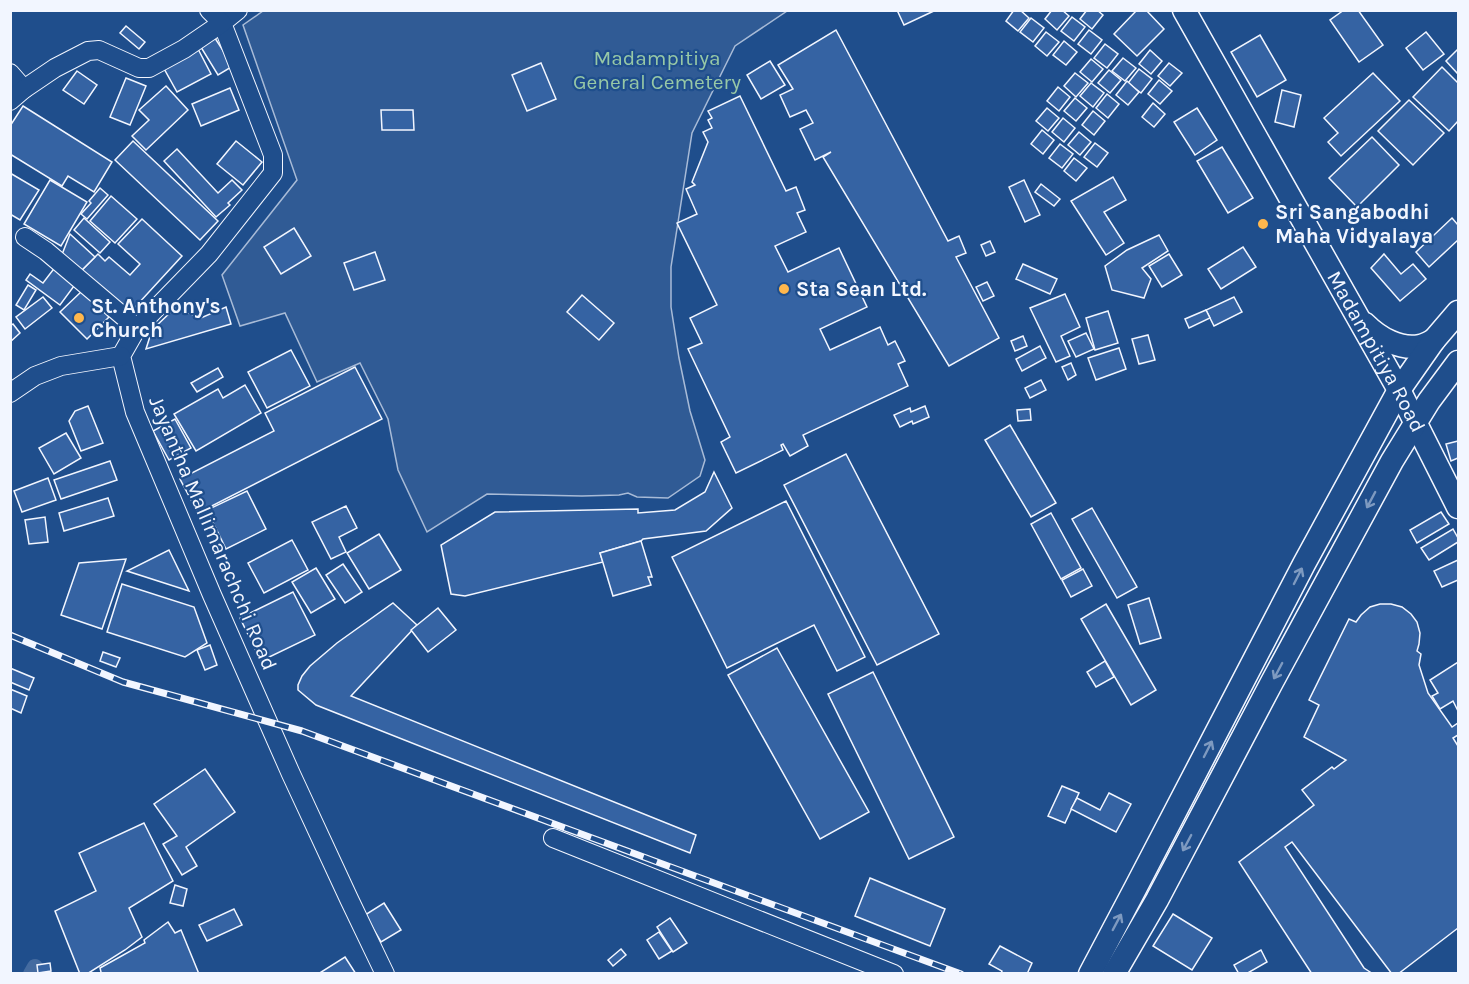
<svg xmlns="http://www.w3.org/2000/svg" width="1469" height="984" font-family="Karla,sans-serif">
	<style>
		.built { fill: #305b95; stroke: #a8bbd7; stroke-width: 1.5 }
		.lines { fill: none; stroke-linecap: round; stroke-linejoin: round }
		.canal { stroke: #446ba0; stroke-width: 16 }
		.building { fill: #3563a3; stroke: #f2f6ff; stroke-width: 1.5 }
		.minor-casing { stroke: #f2f6ff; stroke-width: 20 }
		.major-casing { stroke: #f2f6ff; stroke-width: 25 }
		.minor { stroke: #1f4e8c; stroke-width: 18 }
		.major { stroke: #1f4e8c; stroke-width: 22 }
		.rail-casing { stroke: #f2f6ff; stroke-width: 7 }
		.rail { stroke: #1f4e8c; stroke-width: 4.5; stroke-dasharray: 14; stroke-linecap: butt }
		.oneway { stroke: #7e9ac0 }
		.poi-dot { fill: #ffb74d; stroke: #1f4e8c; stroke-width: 2 }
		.labels { text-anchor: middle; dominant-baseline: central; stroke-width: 4.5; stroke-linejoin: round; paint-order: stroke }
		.park-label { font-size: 21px; fill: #97c8a6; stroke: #1f4e8c }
		.poi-label { font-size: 21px; font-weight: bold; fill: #f2f6ff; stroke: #1f4e8c; text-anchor: start }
		.street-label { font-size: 21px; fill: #f2f6ff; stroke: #1f4e8c }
	</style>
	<rect width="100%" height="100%" fill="#1f4e8c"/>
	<!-- built -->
	<path class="built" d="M263,11H787L735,46L692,133L671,267V307L679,358L690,411L705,460L700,476L668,498L637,497L628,493L619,495L582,496L487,494L427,532L398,470L388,419L360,363L317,382L285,313L240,326L222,275L297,180L243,25Z"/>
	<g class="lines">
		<!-- canal -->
		<path class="canal" d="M31,974L35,967"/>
	</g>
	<!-- building -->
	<g class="building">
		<path d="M897,10H936L904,25Z"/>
		<path d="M1014,10H1020L1029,18L1018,31L1006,21Z"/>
		<path d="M1052,10H1062L1069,16L1057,30L1045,19Z"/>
		<path d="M1087,10H1097L1103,15L1092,29L1080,19Z"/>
		<path d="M1137,10H1146L1164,29L1137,56L1114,34Z"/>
		<path d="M1344,10H1358L1383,45L1359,62L1330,20Z"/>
		<path d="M1072,17L1085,27L1074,41L1061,31Z"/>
		<path d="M1031,18L1044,28L1033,42L1020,32Z"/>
		<path d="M126,26L145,42L139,49L120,33Z"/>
		<path d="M836,30L948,241L959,236L966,253L956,257L999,338L949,366L823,157L831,152L815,160L800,129L813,123L806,110L790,117L780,95L793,89L778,65Z"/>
		<path d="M1089,30L1102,40L1091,54L1078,44Z"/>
		<path d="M1046,32L1059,42L1047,56L1035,46Z"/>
		<path d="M1426,32L1444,54L1423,70L1406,48Z"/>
		<path d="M213,35L233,66L218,75L199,44Z"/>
		<path d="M1260,35L1286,80L1257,97L1231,52Z"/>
		<path d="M1064,41L1077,52L1066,65L1053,55Z"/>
		<path d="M1105,44L1118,54L1107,68L1094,58Z"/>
		<path d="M197,47L211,74L177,92L162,65Z"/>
		<path d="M1458,49V74L1446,61Z"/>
		<path d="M1150,50L1162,61L1151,74L1139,64Z"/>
		<path d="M1123,58L1136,68L1125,81L1112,71Z"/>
		<path d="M1091,59L1103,69L1092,82L1080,72Z"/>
		<path d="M770,61L785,85L761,99L747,75Z"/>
		<path d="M541,63L556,99L527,111L512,75Z"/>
		<path d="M1169,63L1182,73L1170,86L1158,76Z"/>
		<path d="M1442,67L1458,83V121L1449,131L1413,97Z"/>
		<path d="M1139,69L1152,79L1141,93L1128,83Z"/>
		<path d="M1109,70L1121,80L1110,93L1098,83Z"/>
		<path d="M77,71L97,85L84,104L63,90Z"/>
		<path d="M1075,73L1088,83L1076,97L1064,86Z"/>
		<path d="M1373,73L1400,101L1341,156L1328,142L1338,133L1324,118Z"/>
		<path d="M126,78L146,86L130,125L110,117Z"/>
		<path d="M1159,80L1172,91L1160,104L1148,94Z"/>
		<path d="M1127,81L1139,92L1128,105L1116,95Z"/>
		<path d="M1091,83L1104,93L1093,107L1080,96Z"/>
		<path d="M166,86L188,110L146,150L132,136L149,120L139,110Z"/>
		<path d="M1058,87L1070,97L1059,111L1047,101Z"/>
		<path d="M230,88L239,110L201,126L192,104Z"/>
		<path d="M1282,90L1301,95L1294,127L1275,122Z"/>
		<path d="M1107,94L1119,104L1108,118L1096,108Z"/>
		<path d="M740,96L786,191L796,187L805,210L797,213L806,232L775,246L788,272L839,248L867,307L820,329L830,350L880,327L888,345L895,341L905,361L898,364L908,386L803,435L808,446L790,456L783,444L781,445L783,450L736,473L721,442L730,437L688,349L702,343L690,318L717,305L677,223L697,214L686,189L695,185L692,182L708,142L703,132L712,128L708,120L712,118L708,111Z"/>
		<path d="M1075,98L1087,108L1076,121L1064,111Z"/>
		<path d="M1409,100L1444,133L1413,165L1378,131Z"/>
		<path d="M1153,103L1165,114L1154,127L1142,117Z"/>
		<path d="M23,106L112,162L94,192L68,176L62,186L10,154V126Z"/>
		<path d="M1047,108L1059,118L1048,131L1036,121Z"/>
		<path d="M1197,108L1217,140L1195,155L1174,122Z"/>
		<path d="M381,110H413L414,130H382Z"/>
		<path d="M1093,111L1105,121L1094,135L1082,125Z"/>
		<path d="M1063,118L1075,128L1064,142L1052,132Z"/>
		<path d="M1042,130L1054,140L1043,154L1031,144Z"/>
		<path d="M1079,132L1091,142L1080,155L1068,145Z"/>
		<path d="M1372,137L1399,165L1357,207L1329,178Z"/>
		<path d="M133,141L218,221L200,240L115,160Z"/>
		<path d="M236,141L262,162L243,185L217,164Z"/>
		<path d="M1095,143L1108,153L1097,167L1084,157Z"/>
		<path d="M1060,144L1073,154L1062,168L1049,158Z"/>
		<path d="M1222,147L1253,198L1228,213L1197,161Z"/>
		<path d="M177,149L218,193L232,180L242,190L228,203L230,205L216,217L164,161Z"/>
		<path d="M1074,158L1087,168L1076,181L1064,171Z"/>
		<path d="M10,173L39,190L20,220L10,214Z"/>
		<path d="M1113,177L1126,200L1104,212L1124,243L1106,255L1071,201Z"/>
		<path d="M50,180L87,202L61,246L24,224Z"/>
		<path d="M1024,180L1040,215L1025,222L1009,187Z"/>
		<path d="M1041,184L1060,199L1054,206L1035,192Z"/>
		<path d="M100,188L108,195L87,219L81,214L91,203L89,201Z"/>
		<path d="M111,196L137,219L115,243L90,221Z"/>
		<path d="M84,218L110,242L100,253L74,230Z"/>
		<path d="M1452,218L1458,225V240L1429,267L1416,252Z"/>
		<path d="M142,219L182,256L126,317L79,273L98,254L105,261L109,257L130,275L140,264L118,244Z"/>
		<path d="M294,228L311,256L281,274L264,247Z"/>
		<path d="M70,234L95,257L79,273L61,257Z"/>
		<path d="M1159,235L1168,251L1142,268L1151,279L1144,298L1112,290L1105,266L1127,250Z"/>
		<path d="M990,241L995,252L986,256L981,245Z"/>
		<path d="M1243,247L1256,267L1221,289L1208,269Z"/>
		<path d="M375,252L385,280L354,290L344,263Z"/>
		<path d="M1169,254L1182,275L1162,287L1149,266Z"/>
		<path d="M1384,254L1401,274L1413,264L1426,279L1400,301L1371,268Z"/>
		<path d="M1023,264L1057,279L1050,294L1016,279Z"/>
		<path d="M56,266L77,282L60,305L26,280L30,274L43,283Z"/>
		<path d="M987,282L994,296L983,301L976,287Z"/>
		<path d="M28,285L36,290L24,310L16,305Z"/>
		<path d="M83,290L109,317L87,339L60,312Z"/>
		<path d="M1065,294L1080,327L1061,336L1070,356L1056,362L1030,308Z"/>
		<path d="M582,295L614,323L599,340L567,312Z"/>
		<path d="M43,297L52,308L25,329L16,317Z"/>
		<path d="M1234,297L1242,312L1214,326L1206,310Z"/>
		<path d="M226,307L231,324L146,349L152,330L175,308L201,318Z"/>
		<path d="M1206,310L1210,318L1189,328L1185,319Z"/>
		<path d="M1108,311L1118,343L1095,350L1086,318Z"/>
		<path d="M13,324L20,333L10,342V326Z"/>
		<path d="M1086,333L1094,349L1076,357L1068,341Z"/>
		<path d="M1148,335L1155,360L1139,364L1132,339Z"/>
		<path d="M1023,336L1027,346L1015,351L1011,341Z"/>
		<path d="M1040,346L1046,358L1022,371L1016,359Z"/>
		<path d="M1119,348L1126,369L1096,380L1088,358Z"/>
		<path d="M291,350L310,386L267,408L248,372Z"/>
		<path d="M1071,363L1076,375L1068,380L1062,367Z"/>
		<path d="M355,367L382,419L198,513L180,479L274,431L265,413Z"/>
		<path d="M218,368L223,377L197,392L191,383Z"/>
		<path d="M1041,380L1046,390L1030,398L1025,388Z"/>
		<path d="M245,385L261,413L196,451L174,414L218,389L223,398Z"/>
		<path d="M88,406L103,443L81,451L69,421L75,411Z"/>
		<path d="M925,406L929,417L913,424L912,421L900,427L894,415L910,408L911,412Z"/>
		<path d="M1030,409L1031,420L1018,421L1017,410Z"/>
		<path d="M175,419L191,448L169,460L153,431Z"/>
		<path d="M1010,425L1056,503L1031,517L985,440Z"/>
		<path d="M66,433L81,458L54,474L39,448Z"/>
		<path d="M1458,441V458L1451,461L1446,444Z"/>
		<path d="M846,454L939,634L877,665L784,485Z"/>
		<path d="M110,461L117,480L61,499L54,480Z"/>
		<path d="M714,472L732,508L706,531L643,539L641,541L600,553L603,562L465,596L451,594L441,545L495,512L638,509V513L675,510L705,492Z"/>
		<path d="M48,478L56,500L22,512L14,491Z"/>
		<path d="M247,491L266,529L226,549L207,510Z"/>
		<path d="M108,498L114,516L64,531L59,513Z"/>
		<path d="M786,501L865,657L837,671L814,625L727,668L672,557Z"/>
		<path d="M346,506L357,528L339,537L346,552L331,559L312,522Z"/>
		<path d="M1092,508L1137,587L1117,598L1072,519Z"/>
		<path d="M1441,512L1449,524L1417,543L1410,530Z"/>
		<path d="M1051,513L1081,568L1061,579L1031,524Z"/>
		<path d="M45,517L48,542L29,544L25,520Z"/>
		<path d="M1453,529L1458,538V542L1429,560L1421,548Z"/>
		<path d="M379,534L401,570L369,589L347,553Z"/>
		<path d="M292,540L308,570L264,593L248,563Z"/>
		<path d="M641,541L652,577H648L651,585L613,596L600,553Z"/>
		<path d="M169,550L189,591L127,571Z"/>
		<path d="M126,559L102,629L61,615L79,563Z"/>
		<path d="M1458,560V580L1442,587L1434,571Z"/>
		<path d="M343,564L362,592L345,603L326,575Z"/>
		<path d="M316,568L335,599L311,613L292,582Z"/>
		<path d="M1083,569L1092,586L1071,597L1062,580Z"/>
		<path d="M122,584L194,607L207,643L185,657L107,632Z"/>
		<path d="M293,592L315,635L261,661L240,618Z"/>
		<path d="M1149,598L1161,638L1140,644L1128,605Z"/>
		<path d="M393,603L417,625L351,696L696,835L690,853L316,705L298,690V685L302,676L310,666L337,643Z"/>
		<path d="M1106,604L1156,690L1131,705L1081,619Z"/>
		<path d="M1380,604H1391L1402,607L1411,614L1417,622L1420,633L1419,644L1417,651L1421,654L1419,665L1428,693L1452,727L1458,723V735L1453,738L1458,746V928L1398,974H1392L1292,842L1285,847L1364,968L1373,974H1312L1239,862L1314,805L1302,790L1332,767L1334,769L1346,760L1304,737L1319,705L1309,700L1349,619L1356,622L1361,615L1370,607Z"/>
		<path d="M438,608L456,630L428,652L411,630Z"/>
		<path d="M210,645L217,665L205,670L197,650Z"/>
		<path d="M777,648L869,812L820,839L728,675Z"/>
		<path d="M103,652L120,658L116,667L100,661Z"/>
		<path d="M1105,661L1114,677L1096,687L1087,672Z"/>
		<path d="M1458,662V711L1453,701L1440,709L1432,696L1438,693L1430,680Z"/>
		<path d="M10,668L34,678L29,690L10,682Z"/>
		<path d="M873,672L954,837L909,859L828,694Z"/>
		<path d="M10,689L27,696L21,713L10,708Z"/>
		<path d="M205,769L235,812L186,847L197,866L182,875L163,844L177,836L154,804Z"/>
		<path d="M1062,786L1079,793L1065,823L1048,816Z"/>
		<path d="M1109,793L1131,804L1116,832L1071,809L1077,798L1100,810Z"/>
		<path d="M144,823L173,881L129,908L142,937L125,950L87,974H80L55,911L96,891L79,853Z"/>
		<path d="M870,878L945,909L930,946L855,916Z"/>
		<path d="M175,885L187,889L183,906L170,903Z"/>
		<path d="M384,903L401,930L381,942L365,915Z"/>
		<path d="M234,909L242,925L207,941L199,925Z"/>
		<path d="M1173,914L1212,938L1192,970L1153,946Z"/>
		<path d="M670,918L687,943L673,952L657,927Z"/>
		<path d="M168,922L175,933L181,930L199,974H99L101,972L100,968L145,943L144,940Z"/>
		<path d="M659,932L672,951L659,959L647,940Z"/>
		<path d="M1000,946L1032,963L1027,974H1001L1002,971L989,964Z"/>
		<path d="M621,949L626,955L613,966L608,960Z"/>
		<path d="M1261,950L1267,962L1246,974H1239L1234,965Z"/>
		<path d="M345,957L356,974H318Z"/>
		<path d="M50,963L51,971L38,973L37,965Z"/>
	</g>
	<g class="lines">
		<!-- minor casing -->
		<g class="minor-casing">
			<g id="minor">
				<path d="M238,10L222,23L273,155V173L209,254L137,328L121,356L135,412L212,595L291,774L349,899L385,974"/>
				<path d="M10,73L24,89"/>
				<path d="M10,101L24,89L55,68L88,51L99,50L139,68H149L184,49L222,23L209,10"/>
				<path d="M25,237L46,251L137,328"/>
				<path d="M10,393L35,376L61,366L121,356"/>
				<path d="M553,838L894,974"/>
			</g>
		</g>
		<!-- major casing -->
		<g class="major-casing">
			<g id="major">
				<path id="s1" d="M1184,10L1399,390L1458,507"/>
				<path d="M1365,324C1379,338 1400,350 1420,346C1425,345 1430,342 1434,340"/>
				<path d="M1090,974L1136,887L1304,564L1399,390L1434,340L1458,312"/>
				<path d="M1114,974L1157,900L1272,682L1392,461L1429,401L1458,362"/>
			</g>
		</g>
		<!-- minor -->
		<use href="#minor" class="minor"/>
		<!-- major -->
		<use href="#major" class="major"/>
		<!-- rail casing -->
		<g class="rail-casing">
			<path id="rail" d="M10,635L123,682L302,731L961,974"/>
		</g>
		<!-- rail -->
		<use href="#rail" class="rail"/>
	</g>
	<!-- one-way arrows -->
	<defs><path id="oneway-shaft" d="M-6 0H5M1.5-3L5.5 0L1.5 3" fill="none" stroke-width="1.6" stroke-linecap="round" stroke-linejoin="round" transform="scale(1.5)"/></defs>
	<g class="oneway">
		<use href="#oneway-shaft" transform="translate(1371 500) rotate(118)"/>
		<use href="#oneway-shaft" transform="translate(1298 576) rotate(-63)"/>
		<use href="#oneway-shaft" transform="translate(1278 671) rotate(118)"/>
		<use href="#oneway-shaft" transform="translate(1208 749) rotate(-63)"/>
		<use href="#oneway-shaft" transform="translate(1187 843) rotate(118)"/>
		<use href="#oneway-shaft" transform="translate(1117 922) rotate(-62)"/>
	</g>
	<!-- markers -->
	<g class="poi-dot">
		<circle cx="1263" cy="224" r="6"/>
		<circle cx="784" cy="289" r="6"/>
		<circle cx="79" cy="318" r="6"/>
	</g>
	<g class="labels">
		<!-- park labels -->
		<g class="park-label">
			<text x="657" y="58">Madampitiya<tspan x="657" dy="24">General Cemetery</tspan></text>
		</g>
		<!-- poi labels -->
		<g class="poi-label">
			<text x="1275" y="212">Sri Sangabodhi<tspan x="1275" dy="24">Maha Vidyalaya</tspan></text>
			<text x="796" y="289">Sta Sean Ltd.</text>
			<text x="91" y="306">St. Anthony's<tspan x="91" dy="24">Church</tspan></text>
		</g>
		<!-- street labels -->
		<g class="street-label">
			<text stroke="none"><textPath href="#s1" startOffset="392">Madampitiya Road</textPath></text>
			<text transform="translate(213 533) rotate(67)">Jayantha Mallimarachchi Road</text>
		</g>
	</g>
	<!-- border -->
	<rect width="1469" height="984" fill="none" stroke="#f2f6ff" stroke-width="24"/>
</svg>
